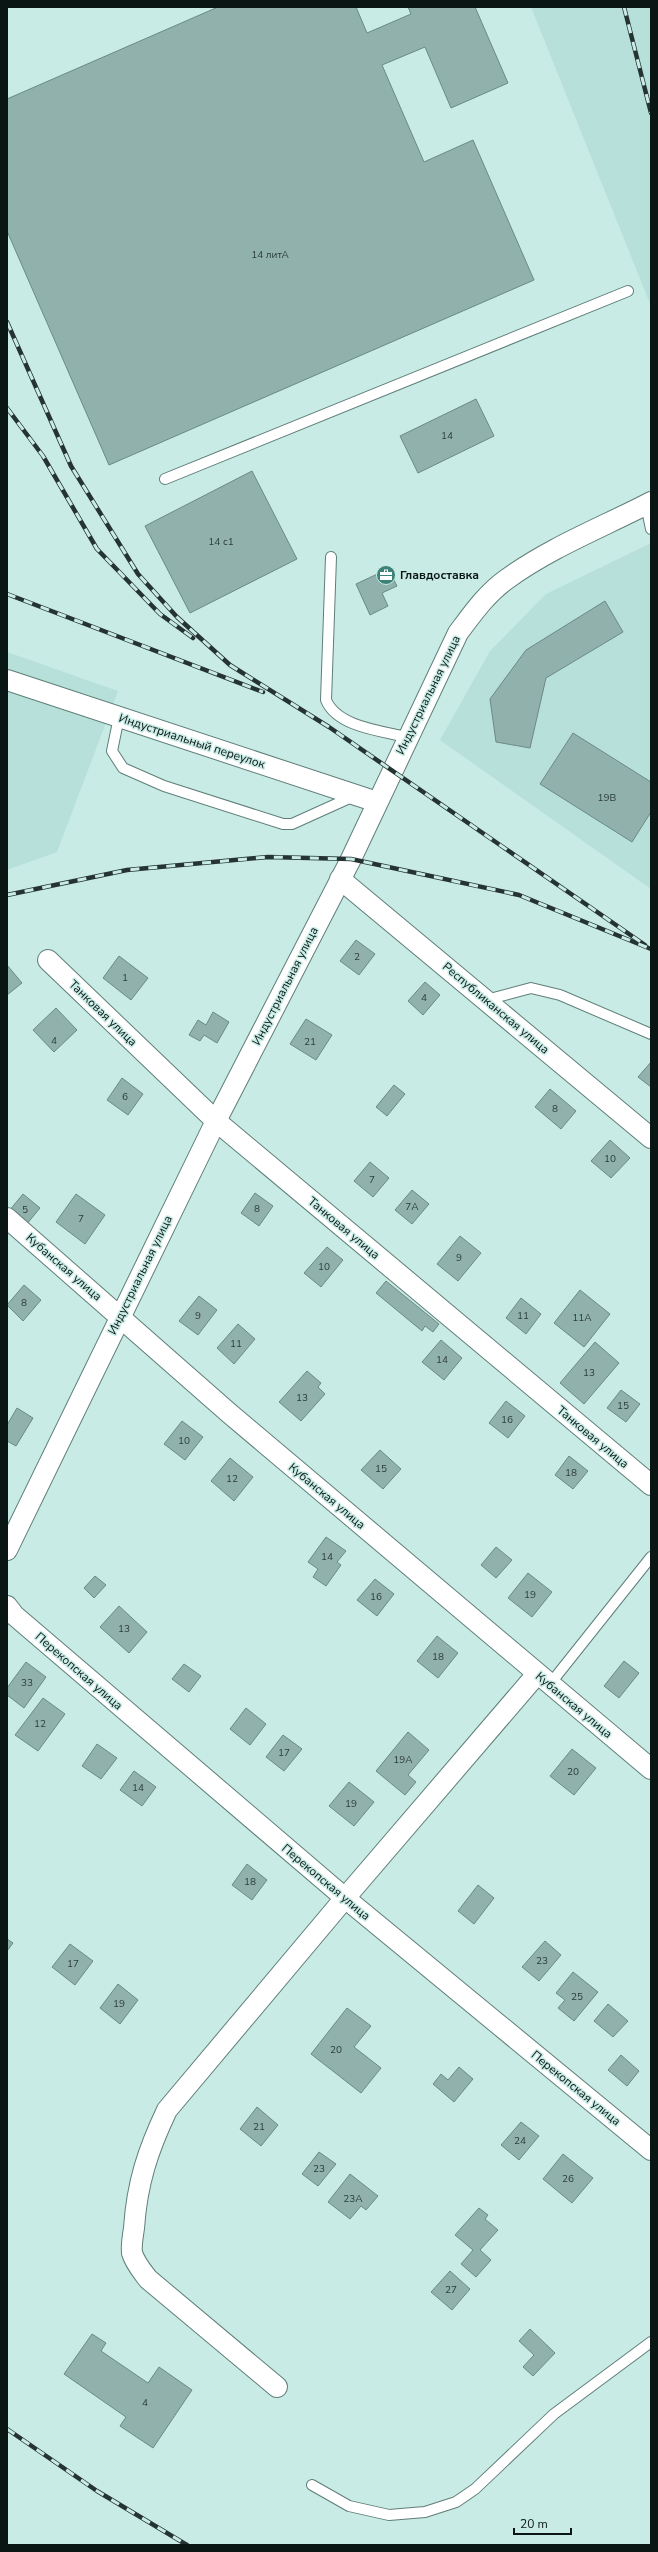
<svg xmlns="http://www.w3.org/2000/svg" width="658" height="2552" font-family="'Nunito Sans',sans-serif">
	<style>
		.built { fill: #b6e0d9 }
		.building { fill: #91b1ac; stroke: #6c8a85 }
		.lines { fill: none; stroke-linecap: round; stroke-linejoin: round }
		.lane-casing { stroke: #5f7e79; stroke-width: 12 }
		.street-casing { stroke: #5f7e79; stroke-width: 22 }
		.lane { stroke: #fff; stroke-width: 10 }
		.street { stroke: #fff; stroke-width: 20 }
		.rail-casing { stroke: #253432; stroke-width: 4.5 }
		.rail { stroke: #c9ebe5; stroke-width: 3; stroke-dasharray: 9; stroke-linecap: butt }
		.labels { text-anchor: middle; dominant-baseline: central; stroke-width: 3; stroke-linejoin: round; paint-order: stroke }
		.number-label { font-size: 10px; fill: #2c3d3a }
		.poi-label { font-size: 12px; font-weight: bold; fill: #0a1614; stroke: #c9ebe5; text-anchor: start }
		.street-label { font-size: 12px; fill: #0a1614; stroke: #c9ebe5 }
	</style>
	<rect width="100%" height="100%" fill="#c9ebe5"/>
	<!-- built -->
	<g class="built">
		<path d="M531,7H651V306Z"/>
		<path d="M651,543V889L440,740L490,651L546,594Z"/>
		<path d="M7,652L118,691L57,852L7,870Z"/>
	</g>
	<!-- building -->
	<g class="building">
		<path d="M218,7H356L367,33L411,14L408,7H475L508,83L451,108L425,47L382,65L424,162L473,140L534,280L109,465L7,231V99Z"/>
		<path d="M476,399L494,436L418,473L400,436Z"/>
		<path d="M252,471L297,559L190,613L145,526Z"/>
		<path d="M388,569L397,586L382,593L388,606L370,615L356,584Z"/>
		<path d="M605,601L623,632L546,678L530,748L496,742L490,699L526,650Z"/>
		<path d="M573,733L651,782V812L632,842L540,784Z"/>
		<path d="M356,940L375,954L359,975L340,961Z"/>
		<path d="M119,956L148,978L131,1000L103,978Z"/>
		<path d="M7,965L22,983L7,995Z"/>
		<path d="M425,982L440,995L423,1015L408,1001Z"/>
		<path d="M56,1008L77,1030L54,1052L33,1030Z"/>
		<path d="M213,1012L229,1022L217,1043L204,1035L200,1041L189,1035L198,1020L206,1025Z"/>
		<path d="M306,1019L332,1035L316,1060L290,1044Z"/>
		<path d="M651,1062V1087L638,1077Z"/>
		<path d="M122,1078L143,1094L128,1115L107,1100Z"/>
		<path d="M394,1085L405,1094L387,1116L376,1107Z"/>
		<path d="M550,1089L576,1111L561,1129L535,1107Z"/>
		<path d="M610,1140L630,1158L611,1178L591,1161Z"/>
		<path d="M370,1162L389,1178L373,1197L354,1181Z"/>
		<path d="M412,1190L429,1204L412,1224L395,1210Z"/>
		<path d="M255,1193L273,1206L259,1226L241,1213Z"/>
		<path d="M23,1194L40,1208L26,1225L9,1211Z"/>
		<path d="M76,1194L105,1215L85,1244L56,1222Z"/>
		<path d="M460,1236L481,1253L458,1281L437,1264Z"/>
		<path d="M327,1247L343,1260L321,1287L304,1273Z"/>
		<path d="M386,1281L439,1324L433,1332L425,1326L422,1331L376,1293Z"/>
		<path d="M24,1285L41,1300L23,1321L7,1305Z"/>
		<path d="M580,1290L610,1314L584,1347L554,1323Z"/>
		<path d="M199,1296L217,1310L198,1335L179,1321Z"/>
		<path d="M521,1298L541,1314L526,1334L506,1318Z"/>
		<path d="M238,1324L255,1339L234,1364L217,1348Z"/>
		<path d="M441,1340L462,1358L444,1380L422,1362Z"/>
		<path d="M595,1342L619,1363L584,1404L560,1383Z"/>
		<path d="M307,1371L321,1383L318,1387L325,1394L301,1421L279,1402Z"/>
		<path d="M621,1390L640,1404L626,1422L607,1408Z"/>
		<path d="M506,1401L525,1416L508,1438L489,1423Z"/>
		<path d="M17,1408L33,1418L16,1446L7,1441V1425Z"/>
		<path d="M182,1421L203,1437L185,1460L164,1444Z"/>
		<path d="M380,1450L401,1469L383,1489L361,1470Z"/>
		<path d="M569,1456L588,1471L573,1489L555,1475Z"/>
		<path d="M230,1458L253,1477L234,1501L211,1481Z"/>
		<path d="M326,1537L346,1551L337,1562L341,1565L326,1586L313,1577L318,1569L308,1562Z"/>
		<path d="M496,1547L512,1560L496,1578L481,1565Z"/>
		<path d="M528,1573L552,1592L532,1617L508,1598Z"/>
		<path d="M95,1576L106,1585L94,1598L84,1588Z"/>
		<path d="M375,1579L394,1594L377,1616L357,1600Z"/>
		<path d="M119,1606L147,1632L129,1653L100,1627Z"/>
		<path d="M437,1636L458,1653L438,1678L417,1661Z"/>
		<path d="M624,1661L639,1673L619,1698L604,1686Z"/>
		<path d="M26,1662L46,1677L24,1708L7,1695V1688Z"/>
		<path d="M184,1664L201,1676L189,1692L172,1679Z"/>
		<path d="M43,1698L65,1714L38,1751L15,1735Z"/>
		<path d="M246,1708L266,1724L250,1745L230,1729Z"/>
		<path d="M408,1732L429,1750L408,1775L416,1782L405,1795L376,1771Z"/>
		<path d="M283,1735L302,1749L284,1771L266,1757Z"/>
		<path d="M97,1744L117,1758L101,1779L82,1766Z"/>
		<path d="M572,1749L596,1768L574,1795L550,1776Z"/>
		<path d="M134,1771L156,1787L142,1806L120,1790Z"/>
		<path d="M349,1782L374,1802L354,1826L329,1806Z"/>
		<path d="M247,1864L267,1880L252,1900L232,1885Z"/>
		<path d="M478,1885L494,1898L474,1924L458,1911Z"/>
		<path d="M7,1939L13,1943L7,1951Z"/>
		<path d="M545,1941L561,1955L539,1981L522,1967Z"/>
		<path d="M70,1944L93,1961L75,1985L52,1967Z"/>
		<path d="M573,1972L598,1992L574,2021L558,2008L565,2000L556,1993Z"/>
		<path d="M118,1984L138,2000L120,2024L100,2008Z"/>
		<path d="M608,2004L628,2021L613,2037L594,2021Z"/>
		<path d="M347,2008L371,2026L354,2047L381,2068L361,2093L311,2054Z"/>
		<path d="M621,2055L639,2071L627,2086L608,2070Z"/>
		<path d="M459,2067L473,2079L454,2102L433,2084L441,2074L448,2080Z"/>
		<path d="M257,2107L278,2125L261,2146L240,2129Z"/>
		<path d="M521,2122L539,2136L519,2160L501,2145Z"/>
		<path d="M319,2152L336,2164L318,2186L302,2174Z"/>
		<path d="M563,2154L593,2178L572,2203L543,2179Z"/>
		<path d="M350,2174L378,2196L366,2210L361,2206L350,2219L328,2202Z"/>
		<path d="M479,2208L488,2215L485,2219L498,2230L480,2250L491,2260L476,2277L461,2264L473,2250L455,2235Z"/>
		<path d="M450,2271L470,2289L452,2310L431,2292Z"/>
		<path d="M530,2329L555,2353L533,2376L523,2367L534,2355L519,2341Z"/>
		<path d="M92,2334L106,2343L101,2351L148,2383L159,2367L192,2390L153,2448L120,2426L126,2417L64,2374Z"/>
	</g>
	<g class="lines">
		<!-- lane casing -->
		<g class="lane-casing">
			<g id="lane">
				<path d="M165,479L628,291"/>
				<path d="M646,505L651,529"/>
				<path d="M331,557L326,700C337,727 382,731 407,737"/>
				<path d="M119,717L112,751L123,768L164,786L283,824H292L354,796"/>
				<path d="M486,1000L531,988L560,995L651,1034"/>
				<path d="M550,1684L651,1557"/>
				<path d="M312,2485L349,2506L389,2515L425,2512L456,2502L475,2489L554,2414L651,2342"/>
			</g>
		</g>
		<!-- street casing -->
		<g class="street-casing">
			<g id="street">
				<path d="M7,680L377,802"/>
				<path d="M340,879L651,1138"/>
				<path d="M48,960L216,1121L651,1485"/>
				<path d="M7,1218L229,1413L651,1769"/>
				<path d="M7,1550L216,1121L351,859L458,633C473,613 487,593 507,579C551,547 603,527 651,502"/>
				<path d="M7,1606L14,1615L345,1898L651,2150"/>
				<path d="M277,2387L148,2279C142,2271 135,2263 132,2253C131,2245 133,2235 134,2228C137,2183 148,2150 167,2110L345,1898L537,1674"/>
			</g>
		</g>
		<!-- lane -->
		<use href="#lane" class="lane"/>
		<!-- street -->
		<use href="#street" class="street"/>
		<!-- rail casing -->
		<g class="rail-casing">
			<g id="rail">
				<path d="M624,7L651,113"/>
				<path d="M7,322L71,466L138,574L177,617L230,665L329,727L645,945"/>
				<path d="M7,408L43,456L97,549L160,614L193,638"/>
				<path d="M7,594L263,692"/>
				<path d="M7,895L127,870L268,857L351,859L519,895L651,949"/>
				<path d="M7,2429L97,2491L187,2545"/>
			</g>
		</g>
		<!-- rail -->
		<use href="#rail" class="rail"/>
	</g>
	<!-- icons -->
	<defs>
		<g id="office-disc" transform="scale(1)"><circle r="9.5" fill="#3d8279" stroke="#c9ebe5"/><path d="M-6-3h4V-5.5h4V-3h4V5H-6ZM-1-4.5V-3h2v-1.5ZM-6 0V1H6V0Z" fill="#fff"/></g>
	</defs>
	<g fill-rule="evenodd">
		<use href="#office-disc" x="386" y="575"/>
	</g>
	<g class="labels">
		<!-- number labels -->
		<g class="number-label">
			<text x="270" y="255">14 литА</text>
			<text x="447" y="436">14</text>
			<text x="221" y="542">14 с1</text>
			<text x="607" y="798">19В</text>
			<text x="357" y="957">2</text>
			<text x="125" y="978">1</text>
			<text x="424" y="998">4</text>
			<text x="54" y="1041">4</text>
			<text x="310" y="1042">21</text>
			<text x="125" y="1097">6</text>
			<text x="555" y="1109">8</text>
			<text x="610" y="1159">10</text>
			<text x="372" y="1180">7</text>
			<text x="412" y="1207">7А</text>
			<text x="257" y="1209">8</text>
			<text x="25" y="1210">5</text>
			<text x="81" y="1219">7</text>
			<text x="459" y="1258">9</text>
			<text x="324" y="1267">10</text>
			<text x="24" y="1303">8</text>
			<text x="198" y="1316">9</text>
			<text x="523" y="1316">11</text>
			<text x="582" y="1318">11А</text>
			<text x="236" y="1344">11</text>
			<text x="442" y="1360">14</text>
			<text x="589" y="1373">13</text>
			<text x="302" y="1398">13</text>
			<text x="623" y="1406">15</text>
			<text x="507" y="1420">16</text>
			<text x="184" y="1441">10</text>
			<text x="381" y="1469">15</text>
			<text x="571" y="1473">18</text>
			<text x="232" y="1479">12</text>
			<text x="327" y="1557">14</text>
			<text x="530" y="1595">19</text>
			<text x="376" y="1597">16</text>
			<text x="124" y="1629">13</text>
			<text x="438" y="1657">18</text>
			<text x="27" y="1683">33</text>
			<text x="40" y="1724">12</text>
			<text x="284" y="1753">17</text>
			<text x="403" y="1760">19А</text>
			<text x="573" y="1772">20</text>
			<text x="138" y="1788">14</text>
			<text x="351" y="1804">19</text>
			<text x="250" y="1882">18</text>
			<text x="542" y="1961">23</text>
			<text x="73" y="1964">17</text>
			<text x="577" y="1997">25</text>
			<text x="119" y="2004">19</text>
			<text x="336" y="2050">20</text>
			<text x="259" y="2127">21</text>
			<text x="520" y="2141">24</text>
			<text x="319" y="2169">23</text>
			<text x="568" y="2179">26</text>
			<text x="353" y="2199">23А</text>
			<text x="451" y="2290">27</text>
			<text x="145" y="2403">4</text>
		</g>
		<!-- poi labels -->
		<g class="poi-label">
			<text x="400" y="575">Главдоставка</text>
		</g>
		<!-- street labels -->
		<g class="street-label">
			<text transform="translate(428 695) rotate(-64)">Индустриальная улица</text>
			<text transform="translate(192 741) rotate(18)">Индустриальный переулок</text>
			<text transform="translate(285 986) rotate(-63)">Индустриальная улица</text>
			<text transform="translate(496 1008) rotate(40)">Республиканская улица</text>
			<text transform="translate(103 1013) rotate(44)">Танковая улица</text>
			<text transform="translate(344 1228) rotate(40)">Танковая улица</text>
			<text transform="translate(64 1267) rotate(41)">Кубанская улица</text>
			<text transform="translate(140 1275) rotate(-64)">Индустриальная улица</text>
			<text transform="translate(593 1437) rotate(40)">Танковая улица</text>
			<text transform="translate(327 1496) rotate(40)">Кубанская улица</text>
			<text transform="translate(79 1671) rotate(41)">Перекопская улица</text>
			<text transform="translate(574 1705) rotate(40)">Кубанская улица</text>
			<text transform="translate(326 1882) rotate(40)">Перекопская улица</text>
			<text transform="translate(576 2088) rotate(39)">Перекопская улица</text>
		</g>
	</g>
	<!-- border -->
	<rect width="658" height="2552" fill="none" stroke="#0a1614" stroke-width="16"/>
	<!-- scale -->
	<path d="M514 2528v6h57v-6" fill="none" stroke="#0a1614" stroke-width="2"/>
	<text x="520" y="2528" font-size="12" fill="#0a1614" stroke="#c9ebe5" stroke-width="3" paint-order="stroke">20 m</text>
</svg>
